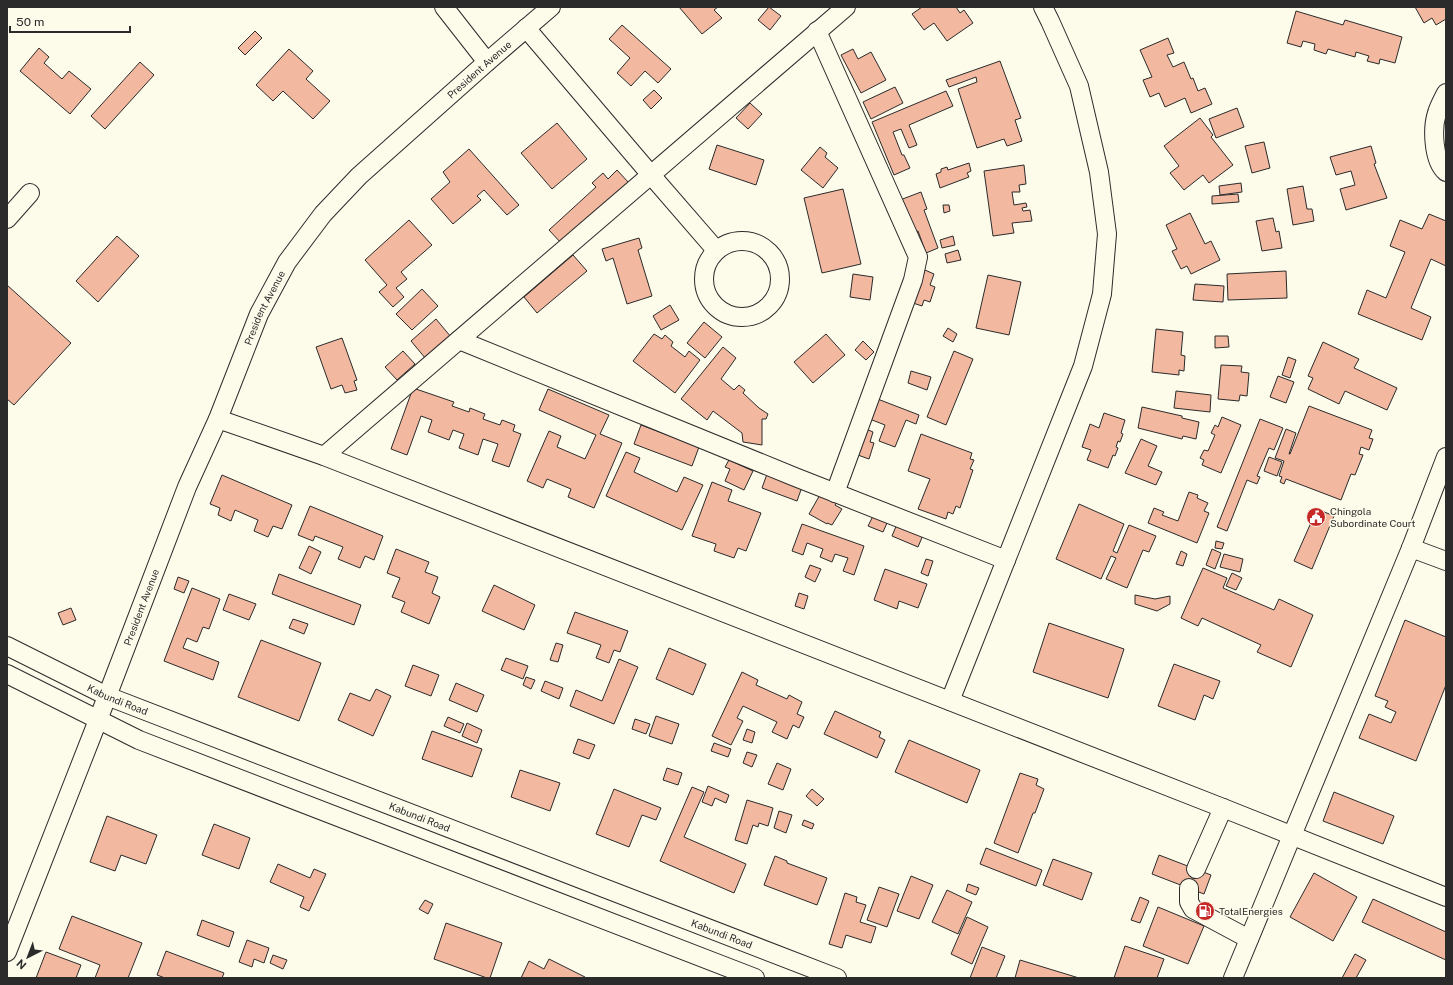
<svg xmlns="http://www.w3.org/2000/svg" width="1453" height="985" font-family="'Public Sans',sans-serif">
	<style>
		.building { fill: #f2b8a0; stroke: #2b2b2b }
		.lines { fill: none; stroke-linecap: round; stroke-linejoin: round }
		.minor-casing { stroke: #2b2b2b; stroke-width: 20 }
		.minor { stroke: #fdfbea; stroke-width: 18 }
		.labels { text-anchor: middle; dominant-baseline: central; stroke-width: 3; stroke-linejoin: round; paint-order: stroke }
		.street-label { font-size: 10px; fill: #2b2b2b; stroke: #fdfbea }
		.poi-label { font-size: 10px; fill: #2b2b2b; stroke: #fdfbea; text-anchor: start }
	</style>
	<rect width="100%" height="100%" fill="#fdfbea"/>
	<!-- building -->
	<g class="building">
		<path d="M679,7H718L714,10L722,18L702,34Z"/>
		<path d="M769,7L781,16L770,30L758,20Z"/>
		<path d="M922,7H956L960,13L964,10L973,23L947,41L934,23L924,30L912,14Z"/>
		<path d="M1415,7H1446V19L1436,25L1432,18L1424,23Z"/>
		<path d="M1296,11L1343,25L1345,20L1402,37L1395,63L1380,59L1379,64L1367,61L1369,56L1356,52L1355,57L1328,49L1326,54L1314,50L1315,44L1303,41L1301,47L1287,43Z"/>
		<path d="M622,25L671,69L658,83L645,71L631,86L617,73L630,58L609,39Z"/>
		<path d="M255,31L262,38L245,55L238,48Z"/>
		<path d="M1168,38L1174,53L1167,55L1173,67L1184,62L1191,79L1193,78L1198,91L1205,88L1212,104L1191,113L1185,98L1165,107L1159,93L1150,97L1143,80L1152,77L1140,50Z"/>
		<path d="M39,48L49,57L44,63L62,79L69,71L91,89L70,114L20,71Z"/>
		<path d="M289,49L313,71L306,79L330,101L313,119L283,91L273,101L256,85Z"/>
		<path d="M853,49L858,59L871,52L886,80L861,93L841,55Z"/>
		<path d="M1000,61L1021,118L1015,120L1022,141L1007,146L1004,139L977,148L958,89L977,82L976,77L949,87L946,80Z"/>
		<path d="M140,62L154,75L105,129L91,116Z"/>
		<path d="M895,87L903,103L871,119L863,102Z"/>
		<path d="M654,90L662,98L651,109L643,100Z"/>
		<path d="M946,91L953,106L909,125L917,145L909,148L901,129L893,132L902,155H904L910,168L894,175L872,122Z"/>
		<path d="M750,103L762,114L748,129L736,118Z"/>
		<path d="M1237,108L1244,127L1216,138L1209,119Z"/>
		<path d="M1200,118L1213,135L1211,137L1233,165L1209,183L1203,175L1184,190L1170,173L1179,166L1164,146Z"/>
		<path d="M557,123L587,159L552,189L521,153Z"/>
		<path d="M1264,142L1270,168L1252,173L1245,146Z"/>
		<path d="M717,145L764,160L756,185L709,169Z"/>
		<path d="M1371,146L1376,163L1374,164L1387,198L1346,210L1340,189L1355,185L1351,171L1336,175L1330,157Z"/>
		<path d="M820,147L827,153L825,157L838,168L823,188L801,170Z"/>
		<path d="M469,149L519,205L507,215L484,190L477,196L481,200L453,224L431,199L450,182L443,172Z"/>
		<path d="M969,163L971,171L967,173L969,177L940,188L936,174L941,172V169L947,167L948,170Z"/>
		<path d="M1024,165L1026,184L1019,185L1020,192H1012L1014,205L1026,203L1027,207L1022,208L1023,211L1030,210L1032,221L1012,223L1014,233L993,236L984,171Z"/>
		<path d="M617,170L629,183L562,244L549,230L596,187L592,183L603,173L608,179Z"/>
		<path d="M1241,183L1242,192L1220,195L1219,186Z"/>
		<path d="M1303,186L1307,209H1312L1314,221L1293,225L1287,189Z"/>
		<path d="M843,189L861,264L822,273L804,198Z"/>
		<path d="M921,192L927,209L924,210L938,248L926,253L918,231L912,233L900,200Z"/>
		<path d="M1238,194L1239,202L1212,204V196Z"/>
		<path d="M943,205H949L950,211L944,213Z"/>
		<path d="M1190,213L1205,244L1211,241L1220,260L1191,274L1187,266L1181,269L1172,251L1177,249L1166,225Z"/>
		<path d="M1429,214L1446,221V266L1431,259L1411,308L1431,317L1422,340L1358,314L1367,290L1386,298L1405,252L1390,246L1400,220L1422,229Z"/>
		<path d="M1273,218L1276,232L1279,231L1282,248L1262,251L1256,221Z"/>
		<path d="M409,220L432,245L401,272L407,279L396,288L404,297L393,307L379,292L387,285L365,260Z"/>
		<path d="M117,236L139,256L98,302L76,281Z"/>
		<path d="M953,236L955,245L942,248L940,240Z"/>
		<path d="M639,238L642,248L638,250L652,296L627,304L613,258L606,261L602,249Z"/>
		<path d="M958,250L961,260L947,263L945,254Z"/>
		<path d="M573,255L587,271L537,313L524,297Z"/>
		<path d="M925,270L934,274L930,285L935,287L930,302L924,300L922,306L913,303Z"/>
		<path d="M1286,271L1287,298L1228,300L1227,274Z"/>
		<path d="M853,274L873,277L870,300L850,297Z"/>
		<path d="M988,275L1021,282L1009,335L976,328Z"/>
		<path d="M1195,284L1224,286L1223,302L1193,300Z"/>
		<path d="M7,285L71,343L14,405L7,399Z"/>
		<path d="M422,289L438,306L412,330L396,314Z"/>
		<path d="M670,305L679,320L661,330L653,316Z"/>
		<path d="M436,319L451,337L426,359L411,341Z"/>
		<path d="M704,322L722,337L705,358L687,343Z"/>
		<path d="M948,328L957,334L953,342L943,336Z"/>
		<path d="M1156,329L1183,332L1181,355L1185,356L1184,371L1179,370V375L1152,372Z"/>
		<path d="M654,334L662,339L665,335L673,342L671,346L685,357L689,351L700,360L675,393L633,361Z"/>
		<path d="M826,334L845,355L813,383L794,362Z"/>
		<path d="M1215,336H1228L1229,347L1215,348Z"/>
		<path d="M342,338L357,380L354,381L357,390L345,393L342,385L331,389L316,347Z"/>
		<path d="M863,341L874,352L866,360L855,350Z"/>
		<path d="M1323,342L1359,359L1354,368L1397,388L1387,410L1345,391L1339,404L1308,389L1313,378L1308,376Z"/>
		<path d="M723,347L736,358L721,379L734,390L739,385L745,390L743,393L759,408L768,414L766,419H762V445L743,442L742,433L713,411L707,420L681,399Z"/>
		<path d="M403,351L415,364L397,380L385,367Z"/>
		<path d="M954,351L973,359L946,425L927,417Z"/>
		<path d="M1288,357L1296,360L1290,378L1282,375Z"/>
		<path d="M1221,365L1242,366L1241,372L1249,373L1247,396L1240,395L1239,401L1218,399Z"/>
		<path d="M911,371L931,377L927,390L908,383Z"/>
		<path d="M1278,376L1294,382L1286,403L1270,397Z"/>
		<path d="M413,388L454,402L452,406L469,412L470,408L485,414L483,419L500,425L502,420L515,425L513,431L521,434L509,467L492,461L498,444L483,439L478,455L459,448L464,434L453,430L449,440L428,432L432,420L421,416L407,455L391,449Z"/>
		<path d="M548,389L609,415L600,434L622,443L594,508L568,497L571,489L547,479L543,488L527,481L549,431L561,436L557,447L585,459L596,435L539,410Z"/>
		<path d="M1176,391L1211,395L1210,412L1174,408Z"/>
		<path d="M875,398L919,415L916,424L906,420L895,447L879,441L885,425L867,418Z"/>
		<path d="M1309,406L1372,430L1369,438L1373,439L1369,450L1361,447L1359,454L1363,455L1355,475L1351,474L1341,500L1286,479L1284,484L1280,482L1282,477L1279,476L1284,461L1275,458L1286,429L1296,433L1289,454H1290Z"/>
		<path d="M1142,407L1182,416V418L1199,422L1196,439L1183,436L1182,439L1138,428Z"/>
		<path d="M1104,413L1125,420L1121,433L1123,434L1120,442L1118,441L1116,447L1118,448L1115,456L1113,455L1108,468L1087,460L1091,450L1082,447L1090,424L1099,428Z"/>
		<path d="M1222,417L1241,425L1221,473L1202,465L1204,460L1200,458L1204,450L1208,451L1215,435L1211,433L1215,425L1218,427Z"/>
		<path d="M1260,419L1283,428L1274,450L1269,448L1257,476L1260,477L1257,484L1247,480L1227,531L1217,527Z"/>
		<path d="M641,425L699,447L692,466L634,444Z"/>
		<path d="M864,428L873,432L870,442L874,443L869,459L855,454Z"/>
		<path d="M921,434L972,453L970,459L974,460L970,469L973,470L960,508L956,506L953,514L948,512L946,519L918,509L930,479L908,471Z"/>
		<path d="M1141,439L1157,446L1148,466L1162,472L1156,485L1125,473Z"/>
		<path d="M626,452L640,458L634,472L677,492L684,477L703,485L682,530L606,496Z"/>
		<path d="M1269,457L1282,462L1277,476L1264,471Z"/>
		<path d="M729,460L753,471L744,490L725,481L730,469L725,467Z"/>
		<path d="M767,474L802,487L797,501L762,488Z"/>
		<path d="M222,475L292,505L282,529L273,526L268,537L254,531L258,520L235,510L231,521L218,515L220,508L210,504Z"/>
		<path d="M712,482L732,490L728,501L761,513L746,551L738,548L734,558L714,551L716,544L692,536Z"/>
		<path d="M1189,492L1198,495L1197,498L1208,503L1204,511L1209,513L1197,543L1148,523L1154,508L1164,512L1162,515L1178,521Z"/>
		<path d="M821,493L837,502L835,505L842,509L832,525L827,523V524L809,514Z"/>
		<path d="M1079,504L1124,524L1113,551L1117,553L1129,525L1156,536L1149,552L1143,550L1127,588L1106,579L1116,558L1111,556L1101,579L1056,559Z"/>
		<path d="M310,506L383,536L374,560L365,556L360,568L338,559L343,547L315,536L313,541L298,535Z"/>
		<path d="M1317,509L1334,516L1312,569L1294,561Z"/>
		<path d="M873,516L887,523L883,532L868,526Z"/>
		<path d="M802,524L864,546L854,575L843,571L848,558L835,554L832,562L820,557L823,549L807,543L803,555L792,551Z"/>
		<path d="M897,524L923,535L918,547L892,536Z"/>
		<path d="M1216,541L1224,543L1222,549L1215,548Z"/>
		<path d="M309,546L321,552L311,574L299,568Z"/>
		<path d="M396,549L429,562L425,572L438,577L432,593L440,597L429,624L401,612L405,602L392,597L400,578L387,573Z"/>
		<path d="M1212,549L1221,553L1215,569L1206,565Z"/>
		<path d="M1181,551L1187,554L1183,566L1176,564Z"/>
		<path d="M1224,554L1243,559L1240,572L1220,567Z"/>
		<path d="M926,559L933,561L928,576L921,573Z"/>
		<path d="M810,565L821,569L815,582L805,577Z"/>
		<path d="M1203,568L1227,578L1223,588L1274,610L1279,599L1313,615L1291,667L1257,652L1261,645L1202,618L1198,626L1181,618Z"/>
		<path d="M885,569L927,584L918,608L899,601L897,609L874,600Z"/>
		<path d="M1232,573L1242,578L1236,590L1226,586Z"/>
		<path d="M279,574L361,605L354,625L272,594Z"/>
		<path d="M178,577L189,581L184,593L174,589Z"/>
		<path d="M494,585L535,605L524,630L482,611Z"/>
		<path d="M192,588L220,599L209,629L203,627L197,642L187,638L183,648L219,662L213,680L164,661Z"/>
		<path d="M799,593L808,596L804,609L795,606Z"/>
		<path d="M229,594L256,604L249,620L223,610Z"/>
		<path d="M1135,595L1155,599L1170,596V604L1157,611L1135,604Z"/>
		<path d="M71,608L76,620L63,625L58,613Z"/>
		<path d="M575,612L628,631L620,652L614,650L609,663L596,658L601,645L567,633Z"/>
		<path d="M293,619L308,624L304,634L289,628Z"/>
		<path d="M1405,620L1446,637V685L1416,761L1359,738L1369,714L1391,723L1396,712L1385,707L1388,701L1375,696Z"/>
		<path d="M1049,623L1124,649L1108,698L1033,672Z"/>
		<path d="M261,640L321,663L299,721L238,697Z"/>
		<path d="M556,643L563,645L558,662L550,660Z"/>
		<path d="M669,648L706,664L693,695L656,679Z"/>
		<path d="M506,658L528,666L523,679L501,670Z"/>
		<path d="M619,659L638,667L614,724L570,706L576,690L602,701Z"/>
		<path d="M1174,664L1220,681L1213,699L1204,695L1195,720L1158,706Z"/>
		<path d="M413,665L439,675L431,696L405,686Z"/>
		<path d="M742,672L758,680L756,685L787,699L789,695L802,702L797,714L804,717L799,728L793,725L787,739L772,732L777,722L743,706L737,718L743,721L731,745L712,736Z"/>
		<path d="M526,677L535,680L531,689L523,685Z"/>
		<path d="M545,681L563,688L559,699L541,691Z"/>
		<path d="M456,683L484,695L477,712L449,700Z"/>
		<path d="M376,689L391,696L373,736L338,720L350,693L370,701Z"/>
		<path d="M835,711L881,732L879,737L885,740L877,758L824,734Z"/>
		<path d="M656,716L679,724L672,744L649,736Z"/>
		<path d="M448,717L464,724L460,733L444,726Z"/>
		<path d="M635,719L650,724L646,734L632,729Z"/>
		<path d="M467,723L482,730L477,743L462,736Z"/>
		<path d="M747,729L755,732L752,743L743,740Z"/>
		<path d="M432,731L482,749L472,777L422,759Z"/>
		<path d="M578,739L595,745L589,759L573,753Z"/>
		<path d="M909,740L980,770L967,803L895,772Z"/>
		<path d="M714,743L731,749L728,757L711,751Z"/>
		<path d="M747,752L757,755L752,767L743,763Z"/>
		<path d="M777,763L791,769L783,790L768,784Z"/>
		<path d="M667,768L682,773L678,785L663,780Z"/>
		<path d="M520,770L560,783L550,811L511,797Z"/>
		<path d="M1020,773L1038,779L1036,785L1044,789L1035,813H1033L1018,853L994,843Z"/>
		<path d="M708,786L729,795L726,803L715,798L712,806L702,802Z"/>
		<path d="M692,787L704,792L684,837L746,864L734,893L660,861Z"/>
		<path d="M614,789L661,808L656,820L642,815L629,847L596,834Z"/>
		<path d="M812,789L824,799L817,806L806,796Z"/>
		<path d="M1334,792L1394,816L1383,844L1323,821Z"/>
		<path d="M747,800L773,808L768,826L759,823L758,827L753,825L747,844L735,840Z"/>
		<path d="M779,811L792,815L786,833L774,828Z"/>
		<path d="M107,816L157,835L146,864L121,855L115,871L90,862Z"/>
		<path d="M804,820L814,824L812,829L802,825Z"/>
		<path d="M214,824L250,838L239,869L202,855Z"/>
		<path d="M986,848L1042,870L1036,886L980,864Z"/>
		<path d="M1159,855L1211,875L1204,894L1152,874Z"/>
		<path d="M775,856L787,861V863L827,878L817,905L764,885Z"/>
		<path d="M1053,859L1092,873L1082,900L1043,885Z"/>
		<path d="M278,864L310,878L314,869L326,874L309,911L300,907L304,897L270,882Z"/>
		<path d="M1314,873L1357,897L1333,941L1290,917Z"/>
		<path d="M911,876L933,885L919,919L897,911Z"/>
		<path d="M968,884L979,888L976,895L966,891Z"/>
		<path d="M879,887L899,894L887,927L867,920Z"/>
		<path d="M947,890L972,902L958,934L932,922Z"/>
		<path d="M845,893L857,897L856,902L866,905L860,922L876,927L871,943L846,935L842,948L829,944Z"/>
		<path d="M1140,897L1149,901L1140,923L1131,920Z"/>
		<path d="M1373,899L1446,932V960L1362,922Z"/>
		<path d="M425,900L433,904L428,914L419,909Z"/>
		<path d="M1158,907L1204,926L1188,964L1143,946Z"/>
		<path d="M72,916L142,943L128,978H95L100,965L59,949Z"/>
		<path d="M967,917L988,927L972,964L951,954Z"/>
		<path d="M202,920L234,932L229,947L197,935Z"/>
		<path d="M446,923L502,943L490,978H487L434,959Z"/>
		<path d="M247,940L269,948L264,963L254,959L252,967L239,962Z"/>
		<path d="M1125,946L1164,959L1157,978H1114Z"/>
		<path d="M982,947L1005,956L996,978H970Z"/>
		<path d="M166,951L224,973L222,978H165L157,975Z"/>
		<path d="M46,952L81,965L76,978H36Z"/>
		<path d="M1355,954L1366,960L1356,978H1342Z"/>
		<path d="M273,955L287,960L283,969L270,963Z"/>
		<path d="M549,959L585,977V978H521L529,961L544,969Z"/>
		<path d="M1020,960L1079,978H1015Z"/>
	</g>
	<g class="lines">
		<!-- minor casing -->
		<g class="minor-casing">
			<g id="minor">
				<path d="M444,7L487,62"/>
				<path d="M526,28L651,175L716,250"/>
				<path d="M817,31L918,257L913,280L835,493"/>
				<path d="M1446,93C1443,99 1439,106 1437,113C1432,128 1433,161 1446,172"/>
				<path d="M7,219L30,193"/>
				<circle cx="742" cy="279" r="38"/>
				<path d="M459,340L795,477L1006,560"/>
				<path d="M218,419L324,456L1223,808L1446,897"/>
				<path d="M324,456L846,7"/>
				<path d="M1411,548L1446,561"/>
				<path id="s1" d="M7,646L107,696L837,978"/>
				<path d="M7,674L139,740L755,978"/>
				<path d="M950,701L1083,366L1102,294L1107,234L1099,172L1079,86L1050,21L1043,7"/>
				<path d="M1196,869L1223,808"/>
				<path d="M1189,888V902L1193,909L1249,939"/>
				<path id="s2" d="M7,952L98,720L187,487L218,419L259,314L287,262L323,214L359,176L487,62L551,7"/>
				<path d="M1233,978L1411,548L1446,457"/>
			</g>
		</g>
		<!-- minor -->
		<use href="#minor" class="minor"/>
	</g>
	<!-- icons -->
	<defs>
		<g id="civic-disc" transform="scale(1)"><circle r="9.5" fill="#c62828" stroke="#fdfbea"/><path d="M-.6-6.5H3V-4.5H.6V-3L4-1V1h2V6H-6V1h2V-1L-.6-3ZM-1.2 2.5V6h2.4V2.5Z" fill="#fff"/></g>
		<g id="fuel-disc" transform="scale(1)"><circle r="9.5" fill="#c62828" stroke="#fdfbea"/><path d="M-5.5-6h7V0h2V4h1.3V-2.5L3-4.5l.8-.8L6-3V5H2.5V1h-1V6h-7ZM-4.2-4.7v3.2H.2V-4.7Z" fill="#fff"/></g>
	</defs>
	<g fill-rule="evenodd">
		<use href="#civic-disc" x="1316" y="517"/>
		<use href="#fuel-disc" x="1205" y="911"/>
	</g>
	<g class="labels">
		<!-- street labels -->
		<g class="street-label">
			<text stroke="none"><textPath href="#s2" startOffset="1018">President Avenue</textPath></text>
			<text stroke="none"><textPath href="#s2" startOffset="694">President Avenue</textPath></text>
			<text stroke="none"><textPath href="#s2" startOffset="370">President Avenue</textPath></text>
			<text stroke="none"><textPath href="#s1" startOffset="123">Kabundi Road</textPath></text>
			<text stroke="none"><textPath href="#s1" startOffset="447">Kabundi Road</textPath></text>
			<text stroke="none"><textPath href="#s1" startOffset="771">Kabundi Road</textPath></text>
		</g>
		<!-- poi labels -->
		<g class="poi-label">
			<text x="1330" y="511">Chingola<tspan x="1330" dy="12">Subordinate Court</tspan></text>
			<text x="1219" y="911">TotalEnergies</text>
		</g>
	</g>
	<!-- border -->
	<rect width="1453" height="985" fill="none" stroke="#2b2b2b" stroke-width="16"/>
	<!-- north arrow -->
	<g transform="translate(28 957) rotate(222)" stroke="#fdfbea" stroke-width="3" paint-order="stroke">
	<path d="M0-3L7 15L0 10L-7 15Z" fill="#2b2b2b"/>
	<text y="-6" font-size="11" font-weight="bold" text-anchor="middle" fill="#2b2b2b">N</text>
	</g>
	<!-- scale -->
	<path d="M10 26v6h120v-6" fill="none" stroke="#2b2b2b" stroke-width="2"/>
	<text x="16" y="26" font-size="12" fill="#2b2b2b" stroke="#fdfbea" stroke-width="3" paint-order="stroke">50 m</text>
</svg>
